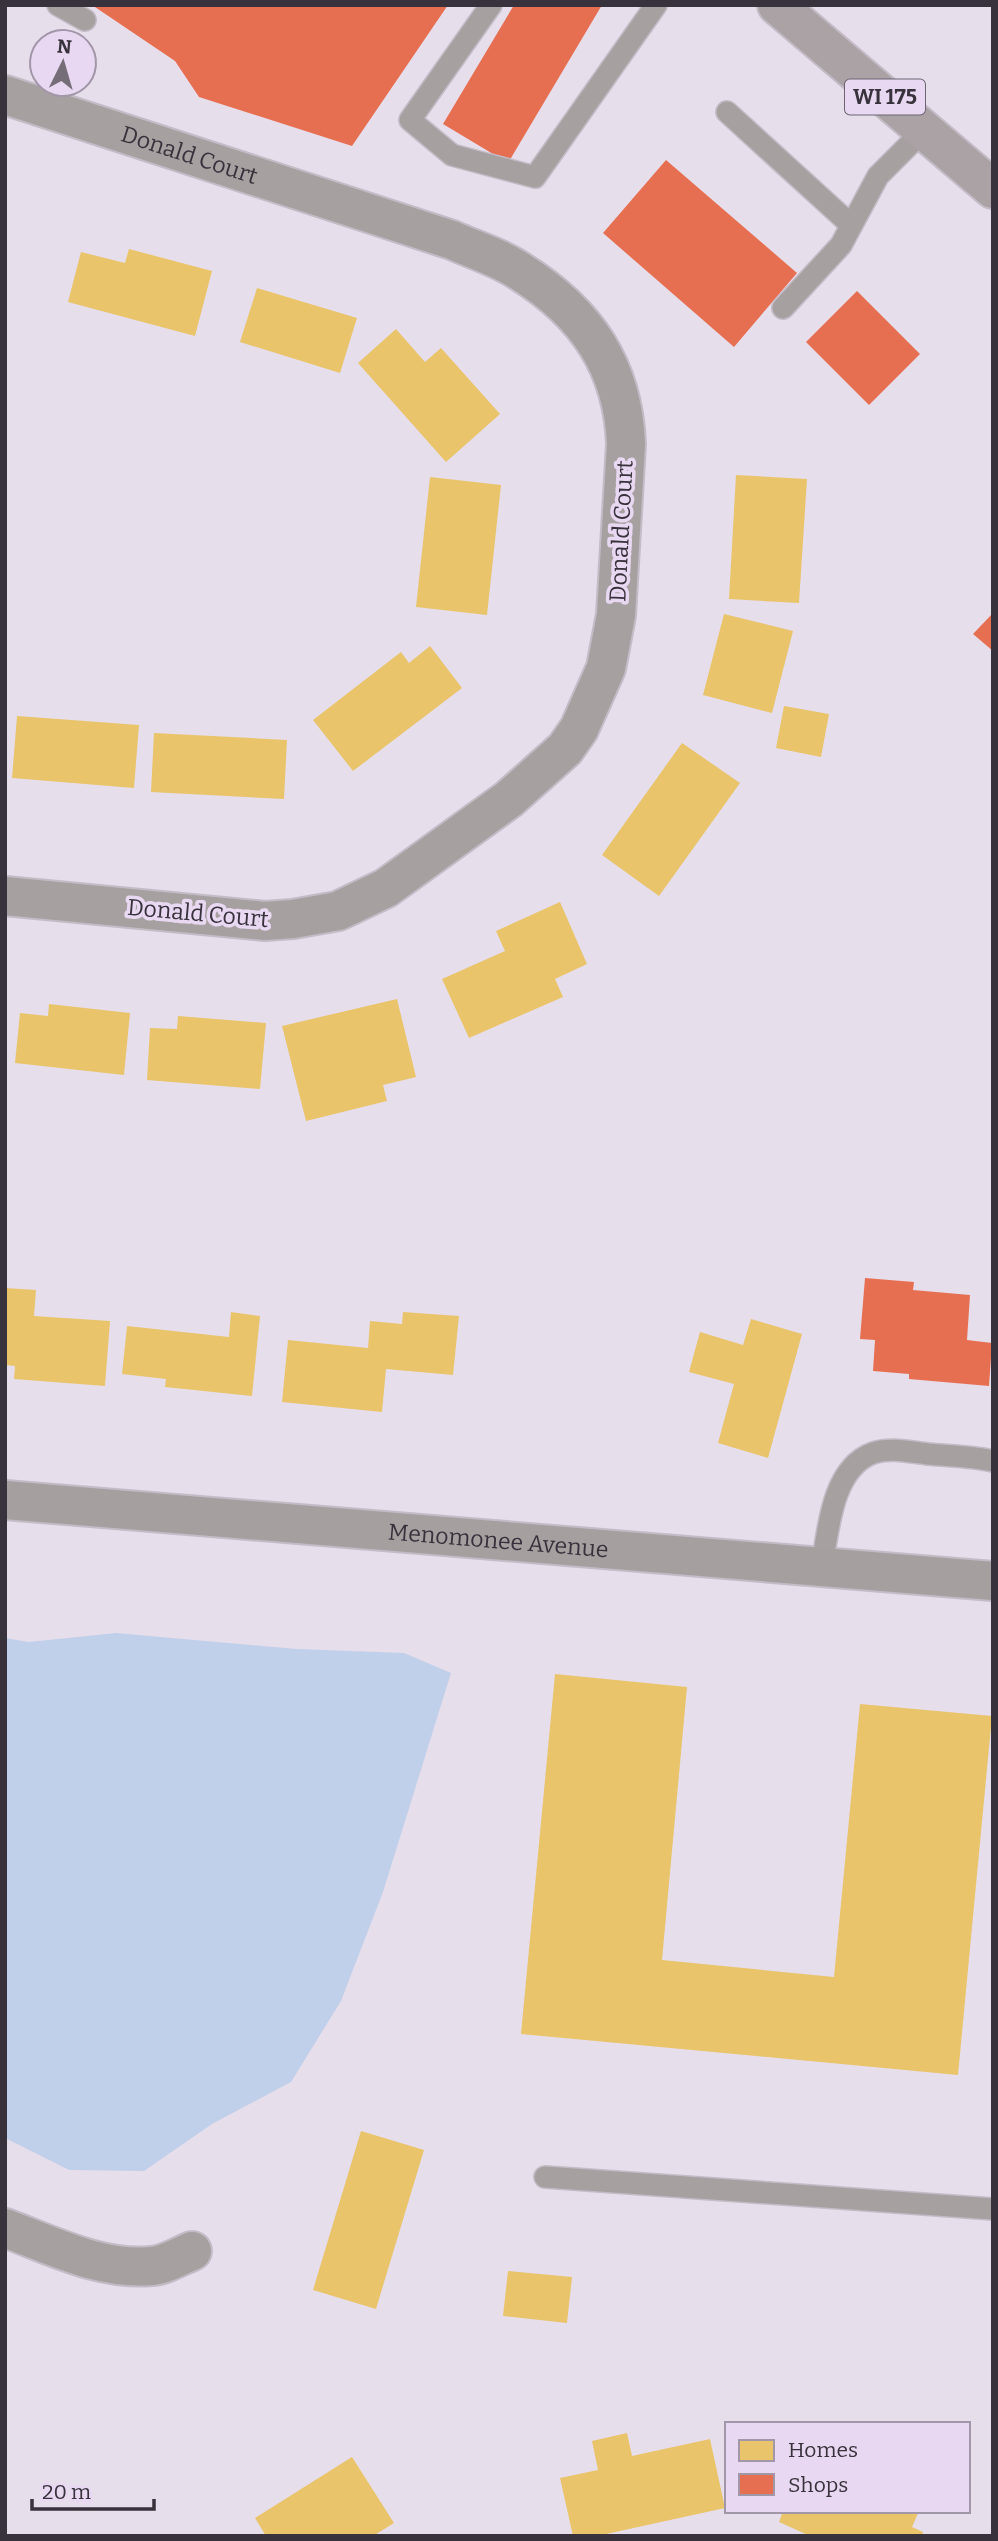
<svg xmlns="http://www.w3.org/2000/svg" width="998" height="2541" font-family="Bitter,serif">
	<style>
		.water { fill: #c0cfea }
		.homes { fill: #e9c46a }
		.shops { fill: #e76f51 }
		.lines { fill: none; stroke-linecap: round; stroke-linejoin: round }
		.lane-casing { stroke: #c3bcc7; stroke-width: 24 }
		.street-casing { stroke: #c3bcc7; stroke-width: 42 }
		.secondary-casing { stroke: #c3bcc7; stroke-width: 42 }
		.primary-casing { stroke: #c3bcc7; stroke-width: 42 }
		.lane { stroke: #a6a0a0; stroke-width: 21 }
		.street { stroke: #a6a0a0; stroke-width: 38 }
		.secondary { stroke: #a69fa0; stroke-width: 38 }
		.primary { stroke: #aaa2a5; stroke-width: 38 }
		.labels { text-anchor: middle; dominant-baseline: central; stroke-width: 7; stroke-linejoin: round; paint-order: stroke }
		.shield { fill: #e8d8f1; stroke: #6d6472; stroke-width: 2 }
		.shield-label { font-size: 21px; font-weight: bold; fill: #38323c }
		.street-label { font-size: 23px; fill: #38323c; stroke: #e8d8f1 }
	</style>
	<rect width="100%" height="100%" fill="#e7deeb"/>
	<!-- water -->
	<path class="water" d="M116,1633L297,1649L404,1653L451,1673L383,1892L341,2001L291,2082L212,2124L144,2171L69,2170L5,2138V1638L29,1642Z"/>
	<!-- homes -->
	<g class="homes">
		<path d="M129,249L212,271L195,336L68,302L81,252L125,263Z"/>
		<path d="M257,288L357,318L340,373L240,342Z"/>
		<path d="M396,329L425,362L441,348L500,414L446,462L358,363Z"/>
		<path d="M736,475L807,479L799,603L729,599Z"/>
		<path d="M430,477L501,485L487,615L416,607Z"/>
		<path d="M724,614L793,631L772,713L703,695Z"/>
		<path d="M430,646L462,688L353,771L313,720L401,652L409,663Z"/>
		<path d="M784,706L829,714L821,757L776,748Z"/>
		<path d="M17,716L139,725L134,788L12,778Z"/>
		<path d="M154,733L287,740L284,799L151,792Z"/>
		<path d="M682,743L740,783L659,896L602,855Z"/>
		<path d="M560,902L587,964L555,979L563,997L469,1038L442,979L505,951L496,931Z"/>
		<path d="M397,999L416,1077L383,1085L387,1101L306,1121L282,1026Z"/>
		<path d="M49,1004L130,1013L124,1075L15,1063L20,1013L48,1016Z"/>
		<path d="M178,1016L266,1023L260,1089L147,1080L150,1028L177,1029Z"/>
		<path d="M5,1288L36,1290L34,1316L110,1321L105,1386L14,1379L15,1366L5,1365Z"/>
		<path d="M231,1312L260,1316L252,1396L165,1387L166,1379L122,1374L127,1326L229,1337Z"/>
		<path d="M403,1312L459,1316L453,1375L386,1369L382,1412L282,1402L288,1340L368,1348L370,1321L402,1324Z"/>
		<path d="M751,1319L802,1334L768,1458L718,1443L734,1384L689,1372L700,1332L743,1345Z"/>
		<path d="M555,1674L687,1687L662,1960L834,1977L860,1704L992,1716L958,2075L521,2034Z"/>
		<path d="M361,2131L424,2150L376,2309L313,2290Z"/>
		<path d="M508,2271L572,2277L567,2323L503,2316Z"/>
		<path d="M627,2433L632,2456L710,2439L725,2508L597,2536H573L560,2478L598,2470L592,2441Z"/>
		<path d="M352,2457L394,2523L373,2536H266L255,2518Z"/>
		<path d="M783,2511H919L912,2527L923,2532L922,2536H810L779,2522Z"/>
	</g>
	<!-- shops -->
	<g class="shops">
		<path d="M92,5H448L352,146L199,97L175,61Z"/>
		<path d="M514,5H602L508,163L443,124Z"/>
		<path d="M666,160L797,273L734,347L603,233Z"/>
		<path d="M857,291L920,354L869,405L806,342Z"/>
		<path d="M993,613V651L973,634Z"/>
		<path d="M865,1278L914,1282L913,1290L970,1295L967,1340L992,1343L989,1386L909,1379V1374L873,1371L875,1340L860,1339Z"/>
	</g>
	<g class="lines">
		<!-- lane casing -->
		<g class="lane-casing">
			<g id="lane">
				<path d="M58,5L85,20"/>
				<path d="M491,5L410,120L452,155L535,177L656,5"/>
				<path d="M727,112L851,225"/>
				<path d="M783,308L841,245L878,176L924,130"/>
				<path d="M822,1567C828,1530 832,1468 873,1453C889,1447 911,1452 928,1454C949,1456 972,1456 993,1461"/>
				<path d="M545,2177L993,2209"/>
			</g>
		</g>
		<!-- street casing -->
		<g class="street-casing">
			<g id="street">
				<path id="s1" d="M5,95L452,240C474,250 501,258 521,272C586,313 623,366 626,444L616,615L606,668L579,729L565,749L509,799L386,888L338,911L293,919L265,921L5,896"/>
				<path d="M5,2228C51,2245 101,2271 152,2266C165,2265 180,2256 192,2251"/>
			</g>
		</g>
		<!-- secondary casing -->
		<g class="secondary-casing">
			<g id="secondary">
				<path id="s2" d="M5,1500L993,1581"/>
			</g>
		</g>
		<!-- primary casing -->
		<g class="primary-casing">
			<path id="primary" d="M777,5L993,189"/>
		</g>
		<!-- lane -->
		<use href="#lane" class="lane"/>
		<!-- street -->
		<use href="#street" class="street"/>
		<!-- secondary -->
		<use href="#secondary" class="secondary"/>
		<!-- primary -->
		<use href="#primary" class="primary"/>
	</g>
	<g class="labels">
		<!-- shield labels -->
		<rect class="shield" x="845" y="79.5" width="80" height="35" rx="5"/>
		<g class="shield-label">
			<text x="885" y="97">WI 175</text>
		</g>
		<!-- street labels -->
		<g class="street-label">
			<text stroke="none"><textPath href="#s1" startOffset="194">Donald Court</textPath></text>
			<text transform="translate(621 531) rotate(-87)">Donald Court</text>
			<text transform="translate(198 913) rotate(5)">Donald Court</text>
			<text stroke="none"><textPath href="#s2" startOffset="495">Menomonee Avenue</textPath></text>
		</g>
	</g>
	<!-- border -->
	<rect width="998" height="2541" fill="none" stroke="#38323c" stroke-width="14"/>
	<!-- legend -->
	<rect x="725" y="2422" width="245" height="91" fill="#e8d8f1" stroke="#a296a9" stroke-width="2"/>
	<rect x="739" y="2440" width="35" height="21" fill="#e9c46a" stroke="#a296a9" stroke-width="2"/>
	<text x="788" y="2457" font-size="21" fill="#38323c">Homes</text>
	<rect x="739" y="2474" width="35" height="21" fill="#e76f51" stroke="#a296a9" stroke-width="2"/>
	<text x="788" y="2492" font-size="21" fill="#38323c">Shops</text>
	<!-- north arrow -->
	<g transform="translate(63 63) rotate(5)"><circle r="33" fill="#e8d8f1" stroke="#a296a9" stroke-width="2"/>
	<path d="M0-5L12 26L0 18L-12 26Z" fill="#756e79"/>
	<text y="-10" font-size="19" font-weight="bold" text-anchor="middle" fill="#38323c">N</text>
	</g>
	<!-- scale -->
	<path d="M32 2499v10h122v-10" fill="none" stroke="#38323c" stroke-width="3.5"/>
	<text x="42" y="2499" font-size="21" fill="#38323c" stroke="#e8d8f1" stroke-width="5" paint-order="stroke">20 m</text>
</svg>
